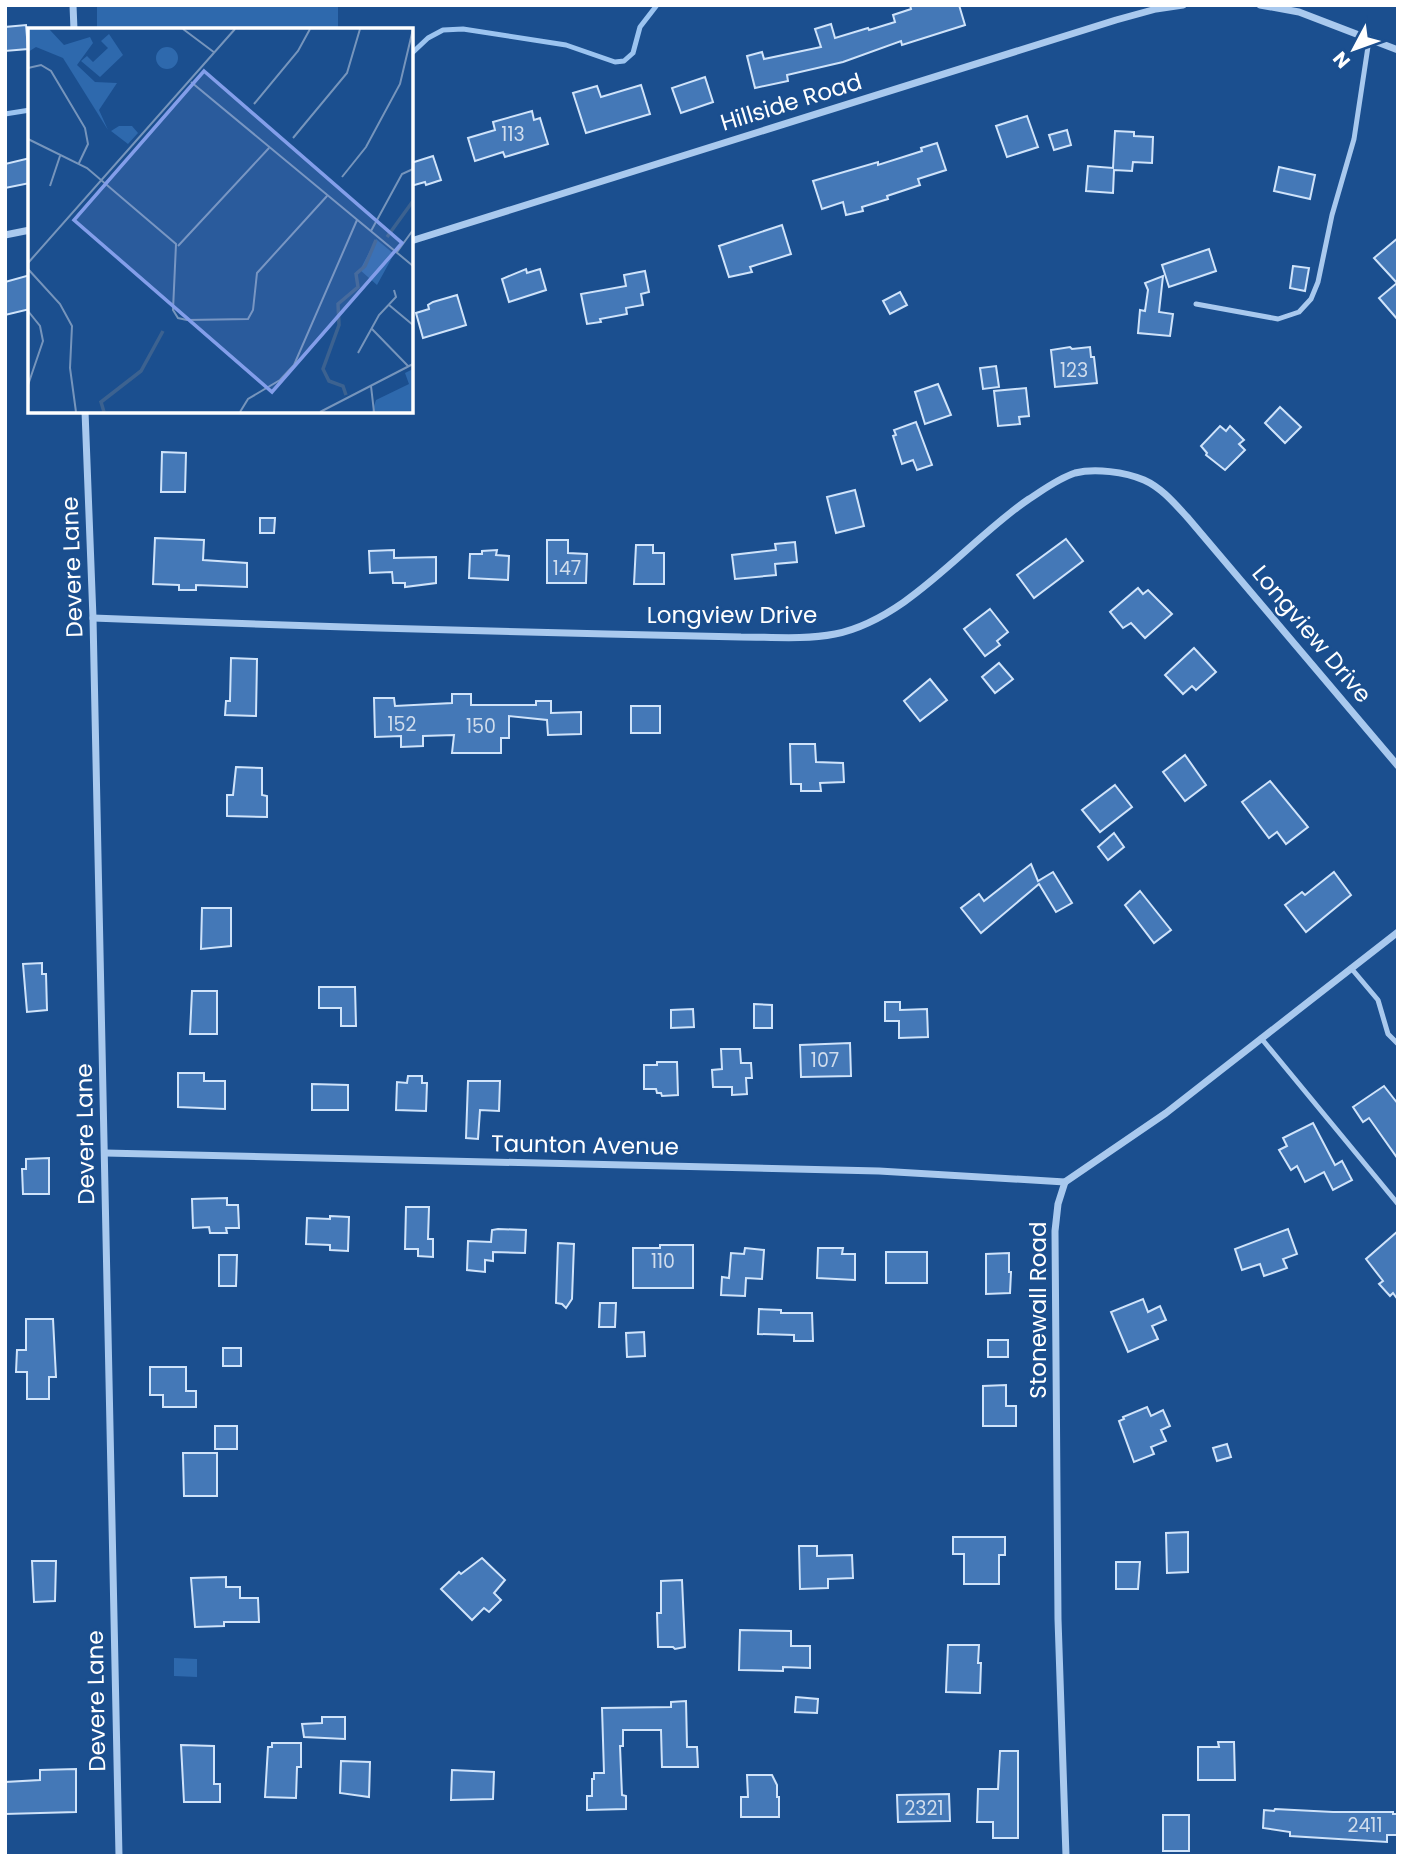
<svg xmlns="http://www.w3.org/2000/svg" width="1403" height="1861" font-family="Poppins,sans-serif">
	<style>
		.green { fill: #2e69ad }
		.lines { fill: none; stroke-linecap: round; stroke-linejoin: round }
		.stream { stroke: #9cc4f0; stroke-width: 5 }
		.building { fill: #4478b7; stroke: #cfe3fa; stroke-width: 2 }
		.lane { stroke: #a9c9ee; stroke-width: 5 }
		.street { stroke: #a9c9ee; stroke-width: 7 }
		.labels { text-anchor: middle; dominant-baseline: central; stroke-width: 5; stroke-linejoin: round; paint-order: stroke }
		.number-label { font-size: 19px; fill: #d0dded }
		.street-label { font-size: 23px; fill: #fff; stroke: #1b4f8f }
		.inset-river { fill: none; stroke: #3c6290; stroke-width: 3.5 }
		.inset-road { fill: none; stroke: #7695bc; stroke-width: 2 }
		.view { fill: #839eea; fill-opacity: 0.15; stroke: #839eea; stroke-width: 3.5 }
		.inset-edge { fill: none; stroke: #fff; stroke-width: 3.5 }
	</style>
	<rect width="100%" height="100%" fill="#1b4f8f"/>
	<!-- green -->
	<g class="green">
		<rect x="97" y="5" width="241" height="25"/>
		<path d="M174,1658L197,1659V1677L174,1676Z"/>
	</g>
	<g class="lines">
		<!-- stream -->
		<g class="stream">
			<path d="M411,54L428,38L443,30L463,29L566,45L615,62L624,61L633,53L640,27L657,5"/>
			<path d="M5,114L30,110"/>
		</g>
	</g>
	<!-- building -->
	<g class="building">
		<path d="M910,5H959L965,25L902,45L901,41L843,62L787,75L788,81L755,88L747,56L762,52L764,59L821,47L815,29L831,24L835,38L868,28L869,30L895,22L893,15L911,9Z"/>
		<path d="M26,25L28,49L5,51V27Z"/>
		<path d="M705,77L713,102L681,113L672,88Z"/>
		<path d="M641,85L650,114L586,133L573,93L597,86L601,97Z"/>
		<path d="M532,111L534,120L540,118L548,144L505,157L503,152L475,161L468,138L495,130L493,122Z"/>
		<path d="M1027,116L1038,147L1007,157L996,126Z"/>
		<path d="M1067,130L1071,145L1054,150L1049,135Z"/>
		<path d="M1115,131L1134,132V136L1153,137L1152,163L1133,162L1132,171L1114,170L1113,193L1086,191L1088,166L1113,168Z"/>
		<path d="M937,143L946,170L918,179L920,185L887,196L888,199L862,207L863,211L846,215L843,202L822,209L813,181L878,162V165L922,151L921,148Z"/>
		<path d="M433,156L441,180L426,185L425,182L411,186V163Z"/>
		<path d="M30,158V183L5,188V164Z"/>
		<path d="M1279,167L1315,175L1310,199L1274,191Z"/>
		<path d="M782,225L791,254L750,267L752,272L729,277L719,246Z"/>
		<path d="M1398,238V320L1379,298L1397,283L1374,258Z"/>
		<path d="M1209,249L1216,271L1169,287L1162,265Z"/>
		<path d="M1293,266L1309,268L1305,291L1290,288Z"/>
		<path d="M526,269L527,273L540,269L546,290L509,302L502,279Z"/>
		<path d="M645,271L649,292L641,294L643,305L626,308L627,314L600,319L601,322L587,324L581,294L626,286L624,275Z"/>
		<path d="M30,275V309L5,315V282Z"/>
		<path d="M1163,276L1159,312L1173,314L1170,336L1138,333L1140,310L1145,311L1148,290L1145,283Z"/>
		<path d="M900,292L907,305L890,314L883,301Z"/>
		<path d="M457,295L466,325L423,338L416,313L429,309L428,305L433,302Z"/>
		<path d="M1070,347L1072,349L1090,347L1091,357H1094L1097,383L1055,387L1051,350Z"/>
		<path d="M996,366L999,387L983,389L980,368Z"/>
		<path d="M938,384L951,415L925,424L915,392Z"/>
		<path d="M1026,388L1029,416L1019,417L1020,424L998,426L994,391Z"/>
		<path d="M1280,407L1301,427L1285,443L1265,423Z"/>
		<path d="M916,422L932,465L917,470L913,460L902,464L893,436L896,435L894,430Z"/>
		<path d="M1220,426L1226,431L1230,426L1244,440L1239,444L1245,450L1225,470L1206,455L1207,453L1201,446Z"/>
		<path d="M162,452L186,453L185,492H161Z"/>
		<path d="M855,490L864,526L836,533L827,497Z"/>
		<path d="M260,518H275L274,533H260Z"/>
		<path d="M155,538L204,540L203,560L247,563V587L196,585V590H179V585L153,584Z"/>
		<path d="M1066,539L1083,561L1034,598L1017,575Z"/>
		<path d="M547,540H568V553L587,554L586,583H547Z"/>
		<path d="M795,542L797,562L775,564L776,575L735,579L732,555L776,550L775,544Z"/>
		<path d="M636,545H653V553H664V584H634Z"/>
		<path d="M394,550V558L436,557V583L405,587V583H393L392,572L370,573L369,551Z"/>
		<path d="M497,550L496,555L509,556L508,580L469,578L470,554H482V551Z"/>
		<path d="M1138,588L1143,594L1148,590L1172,614L1145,638L1131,623L1123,628L1110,612Z"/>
		<path d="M990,609L1008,632L997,641L1000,645L985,656L964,629Z"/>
		<path d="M1194,648L1216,672L1196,690L1192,686L1183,694L1165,675Z"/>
		<path d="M231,658L257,659L256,716L225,715L226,701H230Z"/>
		<path d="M999,663L1013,679L995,693L982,677Z"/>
		<path d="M930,679L947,700L920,721L904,701Z"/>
		<path d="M452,694H471V705H536V701H551V713L581,712V734L548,735L547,720L509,716V738H501V753H452L454,735L423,736V746L401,747V736L375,737L374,698H394L395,706L452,703Z"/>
		<rect x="631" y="706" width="29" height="27"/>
		<path d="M790,744H815L816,762L843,763L844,782L820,783L821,791H801V784H791Z"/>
		<path d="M1185,755L1206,785L1185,801L1163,772Z"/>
		<path d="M236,767L262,768V795L267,796V817L227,816V795H233Z"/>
		<path d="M1270,781L1308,827L1286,844L1277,832L1269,838L1242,802Z"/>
		<path d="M1115,785L1132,807L1100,832L1082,810Z"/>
		<path d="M1114,833L1124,847L1108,860L1098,847Z"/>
		<path d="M1031,864L1038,881L1053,872L1072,903L1056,912L1039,884L981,933L961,908L979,894L984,901Z"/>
		<path d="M1334,872L1351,895L1306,932L1285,905L1302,892L1305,895Z"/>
		<path d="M1140,891L1171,930L1154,943L1125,905Z"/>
		<path d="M202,908H231V946L201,949Z"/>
		<path d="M42,963V974H46L47,1010L27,1012L23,964Z"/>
		<path d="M319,987H355L356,1026H341V1008H319Z"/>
		<path d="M192,991H217V1034H190Z"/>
		<path d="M885,1002H900V1010L927,1009L928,1037L899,1038V1021H885Z"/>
		<path d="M754,1004L772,1005V1028H754Z"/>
		<path d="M693,1009L694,1027L671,1028V1010Z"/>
		<path d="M850,1043L851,1076L801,1077L800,1045Z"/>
		<path d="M721,1049H740L741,1063H751L752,1078H746L747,1094L732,1095V1087H713L712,1070L722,1069Z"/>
		<path d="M657,1062H677L678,1095L662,1096L661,1093H657L656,1089H644V1065H657Z"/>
		<path d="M178,1073H204V1081H225V1109L178,1107Z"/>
		<path d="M408,1076H422V1083H427L426,1111L396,1110L397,1082L407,1083Z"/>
		<path d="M468,1081H500L499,1111L480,1110L478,1139L466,1138Z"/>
		<path d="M312,1084L348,1085V1110H312Z"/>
		<path d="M1384,1086L1398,1104V1159L1369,1118L1363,1122L1353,1107Z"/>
		<path d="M1313,1123L1335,1165L1342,1161L1352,1180L1333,1190L1324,1172L1305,1182L1297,1166L1291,1170L1279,1150L1287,1146L1283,1138Z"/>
		<path d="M49,1158V1194H23L22,1169H26V1159Z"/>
		<path d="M227,1198V1205H238L239,1228H226L227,1233H210L209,1227L193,1228L192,1199Z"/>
		<path d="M406,1207H429L428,1239H433V1257L418,1256V1249H405Z"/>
		<path d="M330,1216L349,1217L348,1251L330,1250V1245L306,1244L307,1218L330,1219Z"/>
		<path d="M498,1229L526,1230L525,1253L493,1252V1261L485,1260V1272L467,1270L468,1241L491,1242L492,1230Z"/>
		<path d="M1288,1229L1297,1254L1283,1259L1287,1268L1264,1276L1260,1264L1242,1270L1235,1249Z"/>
		<path d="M1398,1231V1300L1393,1293L1390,1296L1379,1284L1383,1281L1366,1259Z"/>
		<path d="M558,1243L574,1244L572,1299L566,1308L562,1304L556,1303Z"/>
		<path d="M660,1245H693V1288H633V1248H660Z"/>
		<path d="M745,1248L764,1250L762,1279L746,1278L745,1296L721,1295L722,1277L729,1278L731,1253L744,1254Z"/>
		<path d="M818,1248H843L842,1254H855V1280L817,1278Z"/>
		<rect x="886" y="1252" width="41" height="31"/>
		<path d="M1009,1253V1272H1011L1010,1293L986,1294V1254Z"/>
		<path d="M219,1255H237L236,1286H219Z"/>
		<path d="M1143,1299L1148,1312L1160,1306L1166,1320L1152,1326L1158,1339L1128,1352L1111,1312Z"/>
		<path d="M600,1303H616L615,1327H599Z"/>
		<path d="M759,1309L781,1310V1313H812L813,1341H794V1335L758,1334Z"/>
		<path d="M26,1319H53L56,1377H49V1399H27V1372H16L17,1350H26Z"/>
		<path d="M644,1332L645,1356L627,1357L626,1333Z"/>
		<rect x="988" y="1340" width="20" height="17"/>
		<rect x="223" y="1348" width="18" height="18"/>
		<path d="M150,1367H186V1391H196V1407H163V1395H150Z"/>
		<path d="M1006,1385V1406H1016V1426H983V1386Z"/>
		<path d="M1147,1407L1151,1416L1163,1410L1170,1426L1161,1430L1166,1441L1151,1447L1154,1454L1134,1462L1119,1421L1124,1419L1123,1417Z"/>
		<rect x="215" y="1426" width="22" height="23"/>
		<path d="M1227,1444L1231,1457L1217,1461L1213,1448Z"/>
		<path d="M183,1453H217V1496H184Z"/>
		<path d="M1188,1532V1572L1167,1573L1166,1533Z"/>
		<path d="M953,1537H1005V1555H999V1584H964V1554H953Z"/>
		<path d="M799,1546H817V1556L852,1555L853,1578L828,1579V1588L800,1589Z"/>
		<path d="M482,1558L505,1580L494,1593L501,1600L489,1612L484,1608L472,1620L441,1589L459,1572L461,1574Z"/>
		<path d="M32,1561H56L55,1601L34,1602Z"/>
		<path d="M1116,1562H1140L1138,1589H1116Z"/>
		<path d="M226,1577V1587H240V1598H258L259,1622H224V1626L195,1627L191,1578Z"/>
		<path d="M682,1580L685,1647L675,1649L673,1647H658L657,1613H661V1581Z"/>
		<path d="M740,1630L791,1631V1646H810V1668L783,1667V1671L739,1670Z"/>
		<path d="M948,1645H979L978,1663H981L980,1693L946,1692Z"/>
		<path d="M796,1697L818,1699L817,1713L795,1712Z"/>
		<path d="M686,1701L687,1747H697L698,1767H662L661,1730H623V1746H620L622,1795L626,1796V1809L587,1810V1796H592V1779H594V1773H604L602,1708L671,1707V1702Z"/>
		<path d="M322,1717H345V1739L304,1737L302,1724L322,1723Z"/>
		<path d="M1218,1742H1234L1235,1780H1198V1747H1219Z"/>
		<path d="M272,1743H301V1767H297L296,1798L265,1797L268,1747H272Z"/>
		<path d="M181,1745L214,1746V1784H220V1802H184Z"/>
		<path d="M1000,1751H1018V1838H993V1822H977L978,1789H998Z"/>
		<path d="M341,1761L370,1762L369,1797L340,1793Z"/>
		<path d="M76,1769V1812L5,1814V1782L40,1780V1770Z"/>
		<path d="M452,1770L494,1772L493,1799L451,1800Z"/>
		<path d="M747,1775H772L777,1785V1797H779V1817H741V1797H748Z"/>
		<path d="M949,1794L950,1821L898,1822L897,1795Z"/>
		<path d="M1275,1809L1333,1812H1393V1814H1398V1835H1387V1842L1290,1836V1832L1263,1828L1264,1810L1274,1811Z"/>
		<rect x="1163" y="1815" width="26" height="36"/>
	</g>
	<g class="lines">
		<!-- lane -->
		<g class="lane">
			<path d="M1196,304L1278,319L1299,312L1311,299L1318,282L1332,215L1354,139L1369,40"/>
			<path d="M1351,968L1378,1000L1388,1034L1398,1044"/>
			<path d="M1261,1038L1398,1204"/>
		</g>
		<!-- street -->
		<g class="street">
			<path d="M73,5L74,30"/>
			<path d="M1260,5L1299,12L1398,50"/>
			<path d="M5,235L30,230"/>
			<path d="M411,241L1116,20L1156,9L1183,5"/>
			<path d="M85,411L93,618L119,1856"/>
			<path d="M93,618C264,625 436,630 607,634C652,635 697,636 741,637C772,637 804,640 835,634C909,619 967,541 1029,499C1043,490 1059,478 1075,473C1095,468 1125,472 1144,480C1162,488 1175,504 1188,518L1398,766"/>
			<path d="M105,1153L879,1171L1065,1182"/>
			<path d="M1066,1856L1058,1619L1055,1231L1058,1204L1065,1182L1166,1113L1398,932"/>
		</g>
	</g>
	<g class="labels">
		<!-- number labels -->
		<g class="number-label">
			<text x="513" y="134">113</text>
			<text x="1074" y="370">123</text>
			<text x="567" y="568">147</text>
			<text x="402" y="724">152</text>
			<text x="481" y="726">150</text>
			<text x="825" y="1060">107</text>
			<text x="663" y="1261">110</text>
			<text x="924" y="1808">2321</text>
			<text x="1365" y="1825">2411</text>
		</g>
		<!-- street labels -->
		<g class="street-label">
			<text transform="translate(791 102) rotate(-17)">Hillside Road</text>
			<text transform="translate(72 567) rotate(-92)">Devere Lane</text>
			<text x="732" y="615">Longview Drive</text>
			<text transform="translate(1312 634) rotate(50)">Longview Drive</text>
			<text transform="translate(85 1134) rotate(-91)">Devere Lane</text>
			<text transform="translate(585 1145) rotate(1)">Taunton Avenue</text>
			<text transform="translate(1038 1310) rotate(-90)">Stonewall Road</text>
			<text transform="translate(96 1701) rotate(-91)">Devere Lane</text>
		</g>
	</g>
	<!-- overview -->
	<g transform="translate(28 28)">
		<rect width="385" height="385" fill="#1b4f8f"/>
		<path d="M0,1H21L36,17L62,9L65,15L49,37L67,54L89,55L71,82L80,102L35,30L8,19L0,24ZM81,6L95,27L72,49L53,33L59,28L65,34L80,20L73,13ZM128 30a11 11 0 1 1 22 0a11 11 0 1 1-22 0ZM91,98H104L110,105L100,116L83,103ZM348,211L366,226L349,257L332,242ZM385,341V384H344L348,372L381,356L377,345Z" fill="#2e69ad"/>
		<path class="inset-river" d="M359,209L385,173M318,367L315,358L301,353L295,341L311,297L310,276L330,259L328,246L337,238L348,212M76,384L73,374L113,343L135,303"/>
		<path class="inset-road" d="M155,1L187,25M0,40L13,37L23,43L57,100L60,116L51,135M163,54L385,238M226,76L270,23L282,1M265,110L319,45L332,1M0,111L59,140L148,216L145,282L150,290L159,292L220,291L225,282L229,245L299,168M314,149L338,119L372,56L385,1M22,158L32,128M343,203L374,146L385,141M150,218L241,120M369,224L385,202M0,235L207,1M0,241L32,276L44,298L42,340L48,384M361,277L385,297M0,283L12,298L15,313L0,357M344,301L380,338M330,325L351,287L368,269L366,262M343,358L346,384M212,384L220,371L252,352L266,337L329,192M292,384L385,336"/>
		<path class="view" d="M176,43L374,215L244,364L46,192Z"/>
		<rect width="385" height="385" class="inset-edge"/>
	</g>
	<!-- border -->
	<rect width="1403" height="1861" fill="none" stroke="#ffffff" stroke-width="14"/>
	<!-- north arrow -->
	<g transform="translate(1354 49) rotate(229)" stroke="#1b4f8f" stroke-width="5" paint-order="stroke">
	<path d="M0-5L12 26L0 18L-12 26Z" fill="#ffffff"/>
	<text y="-10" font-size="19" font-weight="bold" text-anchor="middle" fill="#ffffff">N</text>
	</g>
</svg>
